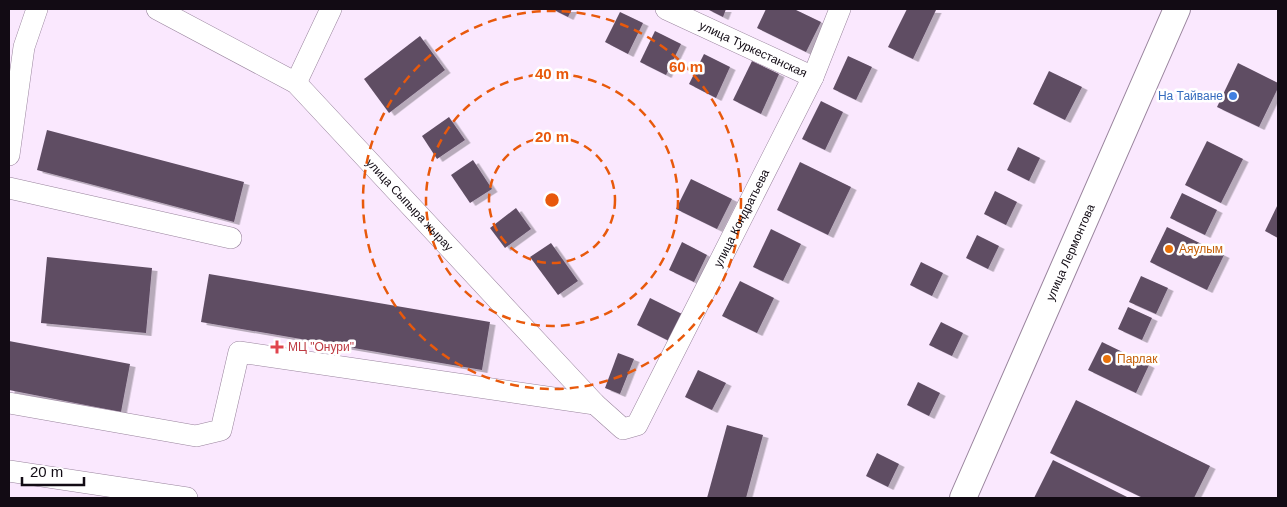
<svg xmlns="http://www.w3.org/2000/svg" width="1287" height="507" font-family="Helvetica,sans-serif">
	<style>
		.building { fill: #5f4d63; filter: url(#shadow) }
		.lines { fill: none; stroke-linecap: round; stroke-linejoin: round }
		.minor-casing { stroke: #99849d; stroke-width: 22 }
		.major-casing { stroke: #99849d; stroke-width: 28 }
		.minor { stroke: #fff; stroke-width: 21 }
		.major { stroke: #fff; stroke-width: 26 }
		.ring { fill: none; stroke: #e8590c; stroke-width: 2.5; stroke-dasharray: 9 6 }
		.shop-dot { fill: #3f7fe0; stroke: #fff; stroke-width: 2 }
		.food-dot { fill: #e8710a; stroke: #fff; stroke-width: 2 }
		.health-dot { fill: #e0444e; stroke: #fff; stroke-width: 2 }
		.labels { text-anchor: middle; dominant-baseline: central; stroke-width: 5; stroke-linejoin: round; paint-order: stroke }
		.street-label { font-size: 12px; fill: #120b14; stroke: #fff }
		.shop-label { font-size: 12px; fill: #366cbe; stroke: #fff; text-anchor: end }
		.food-label { font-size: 12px; fill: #c56008; stroke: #fff; text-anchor: start }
		.health-label { font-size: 12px; fill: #be3a42; stroke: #fff; text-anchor: start }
		.centre { fill: #e8590c; stroke: #fff; stroke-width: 2.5 }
		.ring-label { font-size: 15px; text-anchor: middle; font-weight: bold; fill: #e8590c; stroke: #fff; stroke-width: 5; stroke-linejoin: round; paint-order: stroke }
	</style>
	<defs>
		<filter id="shadow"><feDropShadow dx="5.5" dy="3" stdDeviation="0" flood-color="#0004"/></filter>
	</defs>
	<rect width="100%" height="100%" fill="#fae8fe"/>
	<!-- building -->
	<g class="building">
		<path d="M552,9H572L568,17Z"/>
		<path d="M707,9H726L723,17Z"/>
		<path d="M766,9H794L821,22L806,52L757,28Z"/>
		<path d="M907,9L936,10L913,59L888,47Z"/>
		<path d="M620,12L643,23L628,54L605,42Z"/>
		<path d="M655,31L681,44L666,75L640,62Z"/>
		<path d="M420,36L445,70L389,113L364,79Z"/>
		<path d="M704,54L730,67L716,98L689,84Z"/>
		<path d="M848,56L872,67L856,100L833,89Z"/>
		<path d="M752,61L779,74L761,114L733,100Z"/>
		<path d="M1238,63L1278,83V88L1259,127L1217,107Z"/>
		<path d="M1049,71L1082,87L1065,120L1033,104Z"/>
		<path d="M821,101L843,112L825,150L802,139Z"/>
		<path d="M449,117L465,140L437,159L422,136Z"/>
		<path d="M47,130L244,182L234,222L37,170Z"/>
		<path d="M1207,141L1243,159L1221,203L1185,185Z"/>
		<path d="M1018,147L1040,158L1029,181L1007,170Z"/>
		<path d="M473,160L492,189L470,203L451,175Z"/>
		<path d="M800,162L851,187L828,235L777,210Z"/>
		<path d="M691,179L732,199L717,229L676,209Z"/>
		<path d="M995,191L1017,202L1006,225L984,214Z"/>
		<path d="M1182,193L1217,210L1205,235L1170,218Z"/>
		<path d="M1278,204V238L1265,231Z"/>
		<path d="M516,208L531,229L505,248L490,228Z"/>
		<path d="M1167,227L1224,255L1207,290L1150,262Z"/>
		<path d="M771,229L801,244L783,281L753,267Z"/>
		<path d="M977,235L999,246L988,269L966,258Z"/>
		<path d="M682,242L707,255L694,282L669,270Z"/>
		<path d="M551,243L578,281L558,295L530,257Z"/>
		<path d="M47,257L152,268L146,333L41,323Z"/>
		<path d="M921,262L943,273L932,296L910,285Z"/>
		<path d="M209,274L490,322L482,370L201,322Z"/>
		<path d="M1141,276L1168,288L1156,314L1129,302Z"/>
		<path d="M740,281L774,298L757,333L722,316Z"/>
		<path d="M650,298L682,314L669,341L637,325Z"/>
		<path d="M1128,307L1152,318L1142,340L1118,329Z"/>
		<path d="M941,322L963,333L952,356L929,345Z"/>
		<path d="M9,341L130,364L121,412L9,390Z"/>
		<path d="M1102,342L1149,365L1136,393L1088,370Z"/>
		<path d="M618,353L634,359L620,394L605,388Z"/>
		<path d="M698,370L726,383L712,410L685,397Z"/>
		<path d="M918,382L940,393L929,416L907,405Z"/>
		<path d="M1076,400L1210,466L1194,498H1143L1050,453Z"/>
		<path d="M727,425L763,435L746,498H707Z"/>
		<path d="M877,453L899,464L888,487L866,476Z"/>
		<path d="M1053,460L1129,498H1034Z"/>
	</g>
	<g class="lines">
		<!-- minor casing -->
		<g class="minor-casing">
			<g id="minor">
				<path id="s1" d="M157,9L296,83L595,404L623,429L637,425L813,77L840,9"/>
				<path id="s2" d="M666,9L813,77"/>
				<path d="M296,83L331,9"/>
				<path d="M9,155L24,47L37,9"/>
				<path d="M9,188L231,238"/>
				<path d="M9,403L196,436L221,430L239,352L595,404"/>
				<path d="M9,471L187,498"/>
			</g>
		</g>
		<!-- major casing -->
		<g class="major-casing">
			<g id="major">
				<path id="s3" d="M963,498L1177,9"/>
			</g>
		</g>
		<!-- minor -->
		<use href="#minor" class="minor"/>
		<!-- major -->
		<use href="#major" class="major"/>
	</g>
	<!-- distance rings -->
	<g class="ring">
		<circle cx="552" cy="200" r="63"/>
		<circle cx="552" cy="200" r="126"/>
		<circle cx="552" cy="200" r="189"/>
	</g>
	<!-- markers -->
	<circle class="shop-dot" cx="1233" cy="96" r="5"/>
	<g class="food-dot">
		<circle cx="1169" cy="249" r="5"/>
		<circle cx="1107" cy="359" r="5"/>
	</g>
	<path class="health-dot" d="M274.5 339.5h5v5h5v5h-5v5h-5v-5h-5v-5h5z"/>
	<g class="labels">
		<!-- street labels -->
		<g class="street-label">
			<text stroke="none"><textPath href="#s2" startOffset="96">улица Туркестанская</textPath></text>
			<text stroke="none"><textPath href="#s1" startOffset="324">улица Сыпыра жырау</textPath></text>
			<text stroke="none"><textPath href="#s1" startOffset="880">улица Кондратьева</textPath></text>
			<text stroke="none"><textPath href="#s3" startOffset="268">улица Лермонтова</textPath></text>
		</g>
		<!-- shop labels -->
		<g class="shop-label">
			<text x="1223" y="96">На Тайване</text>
		</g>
		<!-- food labels -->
		<g class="food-label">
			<text x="1179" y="249">Аяулым</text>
			<text x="1117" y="359">Парлак</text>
		</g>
		<!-- health labels -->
		<g class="health-label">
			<text x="288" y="347">МЦ "Онури"</text>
		</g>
	</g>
	<circle cx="552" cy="200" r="8" class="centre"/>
	<g class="ring-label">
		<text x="686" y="72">60 m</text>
		<text x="552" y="79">40 m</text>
		<text x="552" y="142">20 m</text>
	</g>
	<!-- border -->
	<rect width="1287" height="507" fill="none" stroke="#120b14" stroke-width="20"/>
	<!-- scale -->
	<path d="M22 477v8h62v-8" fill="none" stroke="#120b14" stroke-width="2.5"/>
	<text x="30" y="477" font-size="15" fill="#120b14" stroke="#ffffff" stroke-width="4" paint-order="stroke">20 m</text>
</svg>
